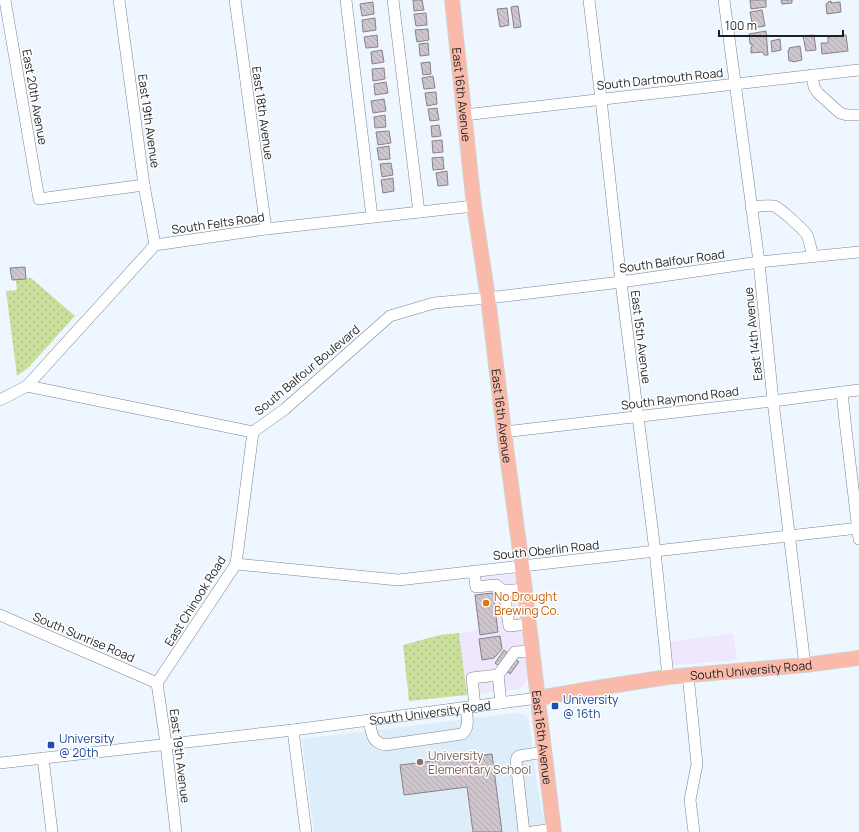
<svg xmlns="http://www.w3.org/2000/svg" width="859" height="832" font-family="Manrope,sans-serif">
	<style>
		.commercial { fill: #efe7fd }
		.built { fill: #ddedfa }
		.grass { fill: url(#grass-dots) }
		.building { fill: url(#building-back-hatch); stroke: #898188 }
		.lines { fill: none; stroke-linecap: round; stroke-linejoin: round }
		.minor-casing { stroke: #7c848b; stroke-width: 12 }
		.major-casing { stroke: #d2d2d3; stroke-width: 16 }
		.minor { stroke: #fff; stroke-width: 11 }
		.major { stroke: #fabaa9; stroke-width: 14 }
		.food-dot { fill: #e8710a; stroke: #fff; stroke-width: 1.5 }
		.transit-dot { fill: #1a4fb4; stroke: #fff; stroke-width: 1.5 }
		.education-dot { fill: #8d6e63; stroke: #fff; stroke-width: 1.5 }
		.labels { text-anchor: middle; dominant-baseline: central; stroke-width: 3; stroke-linejoin: round; paint-order: stroke }
		.street-label { font-size: 12px; fill: #1c2023; stroke: #fff }
		.food-label { font-size: 12px; fill: #c56008; stroke: #fff; text-anchor: start }
		.transit-label { font-size: 12px; fill: #164399; stroke: #fff; text-anchor: start }
		.education-label { font-size: 12px; fill: #785e54; stroke: #fff; text-anchor: start }
	</style>
	<defs>
		<pattern id="grass-dots" width="8" height="8" patternUnits="userSpaceOnUse"><rect width="8" height="8" fill="#c9df9b"/><path d="M2 2h.1M6 6h.1" fill="none" stroke="#acbf85" stroke-width="1.8" stroke-linecap="round"/></pattern>
		<pattern id="building-back-hatch" width="6" height="6" patternUnits="userSpaceOnUse"><rect width="6" height="6" fill="#cec5cd"/><path d="M-1 5l2 2M0 0l6 6M5-1l2 2" fill="none" stroke="#b0a9b0"/></pattern>
	</defs>
	<rect width="100%" height="100%" fill="#eef7ff"/>
	<!-- commercial -->
	<g class="commercial">
		<path d="M514,574L527,679L525,684L522,687L519,689L467,695L459,633L478,630L472,578Z"/>
		<path d="M733,633L737,660L673,665L670,642Z"/>
	</g>
	<!-- built -->
	<path class="built" d="M517,713L523,714L527,717L529,721L537,784L546,832H314L302,739Z"/>
	<!-- grass -->
	<g class="grass">
		<path d="M31,278L75,316L28,368L17,376L6,291L17,290L16,280Z"/>
		<path d="M459,633L467,695L409,701L403,645L440,635Z"/>
	</g>
	<!-- building -->
	<g class="building">
		<path d="M413,0H422L424,10L414,11Z"/>
		<path d="M750,0H766V7L751,9Z"/>
		<path d="M781,0H792V3L782,4Z"/>
		<path d="M831,1V3L840,2L841,12L827,14L826,4L828,3V2Z"/>
		<path d="M373,2L374,14L362,16L360,4Z"/>
		<path d="M518,6L521,27L514,28L511,7Z"/>
		<path d="M507,8L509,25L500,27L497,9Z"/>
		<path d="M762,10L765,26L753,28L750,12Z"/>
		<path d="M426,13L427,25L416,26L414,14Z"/>
		<path d="M375,18L376,30L363,32L362,20Z"/>
		<path d="M428,29L429,40L417,42L415,30Z"/>
		<path d="M766,31L768,55H764L763,52L751,53V47H752V44H750L749,34Z"/>
		<path d="M377,35L378,47L366,48L364,37Z"/>
		<path d="M814,35L816,50L806,51L803,36Z"/>
		<path d="M846,35L848,51L822,54L821,43H828V37Z"/>
		<path d="M780,39L781,50L772,52L771,41Z"/>
		<path d="M428,43L429,55L420,56L419,44Z"/>
		<path d="M800,46L802,60L793,62L792,61H789L788,50L790,49L789,48Z"/>
		<path d="M382,50L384,62L372,64L371,52Z"/>
		<path d="M430,62L431,74L423,75L421,63Z"/>
		<path d="M384,68L385,79L373,81L372,69Z"/>
		<path d="M433,76L435,88L424,89L422,78Z"/>
		<path d="M386,82L388,93L375,95L374,84Z"/>
		<path d="M436,92L437,104L427,106L425,93Z"/>
		<path d="M384,99L386,111L373,113L371,101Z"/>
		<path d="M437,108L439,120L430,121L428,109Z"/>
		<path d="M385,115L386,127L375,128L374,117Z"/>
		<path d="M439,125L441,136L432,137L431,126Z"/>
		<path d="M389,131L391,143L378,145L376,132Z"/>
		<path d="M442,140L443,152L433,153L432,141Z"/>
		<path d="M389,146L390,159L379,160L377,148Z"/>
		<path d="M443,157L444,169L433,170L432,158Z"/>
		<path d="M391,163L393,175L382,177L380,164Z"/>
		<path d="M447,171L448,185L438,186L436,173Z"/>
		<path d="M393,178L394,191L383,193L381,180Z"/>
		<path d="M25,267L26,279L12,280L10,268Z"/>
		<path d="M493,593L498,632L480,635L475,595Z"/>
		<path d="M500,636L502,649L494,658L482,660L479,639Z"/>
		<path d="M504,650L519,662L510,674L495,663Z"/>
		<path d="M492,754L502,832H473L467,787L404,795L400,765Z"/>
	</g>
	<g class="lines">
		<!-- minor casing -->
		<g class="minor-casing">
			<g id="minor">
				<path d="M5,0L39,199L144,185"/>
				<path d="M119,0L144,185L155,245"/>
				<path d="M235,0L266,229"/>
				<path d="M346,0L372,217"/>
				<path d="M393,0L419,212"/>
				<path d="M589,0L601,99L621,282L655,551L668,677"/>
				<path d="M724,0L759,262L773,401L805,665"/>
				<path d="M812,75L814,87L818,93L840,113L847,115H859"/>
				<path d="M464,115L859,70"/>
				<path d="M751,207C759,206 767,205 774,206C780,208 804,230 807,235C810,242 811,250 813,257"/>
				<path d="M27,386L155,245L266,229L474,206"/>
				<path d="M842,392L845,421L859,539"/>
				<path d="M0,400L27,386L253,432L285,409L390,316L434,303L488,298L621,282L759,262L859,252"/>
				<path d="M504,432L773,401L859,390"/>
				<path d="M236,564L398,580L859,528"/>
				<path d="M474,571L476,587L496,585L504,591L509,626L529,624"/>
				<path d="M504,591L524,589"/>
				<path d="M0,615L157,683"/>
				<path d="M498,675L501,703"/>
				<path d="M688,675L697,764L690,800L694,832"/>
				<path d="M157,683L236,564L253,432"/>
				<path d="M157,683L166,744L176,832"/>
				<path d="M475,707L472,678L498,675L515,652L532,651"/>
				<path d="M369,720C372,733 371,742 385,745L462,734C470,728 467,717 466,708"/>
				<path d="M293,730L306,832"/>
				<path d="M43,758L52,832"/>
				<path id="s1" d="M0,763L293,730L538,698"/>
				<path d="M524,832L516,761L517,758L519,756L544,752"/>
				<path d="M532,832L554,829"/>
			</g>
		</g>
		<!-- major casing -->
		<g class="major-casing">
			<g id="major">
				<path id="s2" d="M452,0L474,206L488,298L504,432L522,566L554,832"/>
				<path id="s3" d="M538,698L603,687L668,677L805,665L859,658"/>
			</g>
		</g>
		<!-- minor -->
		<use href="#minor" class="minor"/>
		<!-- major -->
		<use href="#major" class="major"/>
	</g>
	<!-- markers -->
	<circle class="food-dot" cx="486" cy="603" r="4"/>
	<g class="transit-dot">
		<rect x="551" y="702" width="8" height="8" rx="2"/>
		<rect x="47" y="741" width="8" height="8" rx="2"/>
	</g>
	<circle class="education-dot" cx="420" cy="762" r="4"/>
	<g class="labels">
		<!-- street labels -->
		<g class="street-label">
			<text transform="translate(660 79) rotate(-6)">South Dartmouth Road</text>
			<text stroke="none"><textPath href="#s2" startOffset="95">East 16th Avenue</textPath></text>
			<text transform="translate(35 97) rotate(80)">East 20th Avenue</text>
			<text transform="translate(263 113) rotate(82)">East 18th Avenue</text>
			<text transform="translate(149 121) rotate(82)">East 19th Avenue</text>
			<text transform="translate(218 223) rotate(-8)">South Felts Road</text>
			<text transform="translate(672 261) rotate(-8)">South Balfour Road</text>
			<text transform="translate(753 334) rotate(-96)">East 14th Avenue</text>
			<text transform="translate(641 337) rotate(83)">East 15th Avenue</text>
			<text transform="translate(307 370) rotate(-40)">South Balfour Boulevard</text>
			<text transform="translate(680 398) rotate(-7)">South Raymond Road</text>
			<text stroke="none"><textPath href="#s2" startOffset="419">East 16th Avenue</textPath></text>
			<text transform="translate(546 550) rotate(-6)">South Oberlin Road</text>
			<text transform="translate(195 601) rotate(-58)">East Chinook Road</text>
			<text transform="translate(84 637) rotate(23)">South Sunrise Road</text>
			<text stroke="none"><textPath href="#s3" startOffset="215">South University Road</textPath></text>
			<text stroke="none"><textPath href="#s1" startOffset="433">South University Road</textPath></text>
			<text stroke="none"><textPath href="#s2" startOffset="743">East 16th Avenue</textPath></text>
			<text transform="translate(180 756) rotate(83)">East 19th Avenue</text>
		</g>
		<!-- food labels -->
		<g class="food-label">
			<text x="494" y="596">No Drought<tspan x="494" dy="14">Brewing Co.</tspan></text>
		</g>
		<!-- transit labels -->
		<g class="transit-label">
			<text x="563" y="699">University<tspan x="563" dy="14">@ 16th</tspan></text>
			<text x="59" y="738">University<tspan x="59" dy="14">@ 20th</tspan></text>
		</g>
		<!-- education labels -->
		<g class="education-label">
			<text x="428" y="755">University<tspan x="428" dy="14">Elementary School</tspan></text>
		</g>
	</g>
	<!-- scale -->
	<path d="M719 30v6h124v-6" fill="none" stroke="#1c2023" stroke-width="2"/>
	<text x="725" y="30" font-size="12" fill="#1c2023" stroke="#ffffff" stroke-width="3" paint-order="stroke">100 m</text>
</svg>
